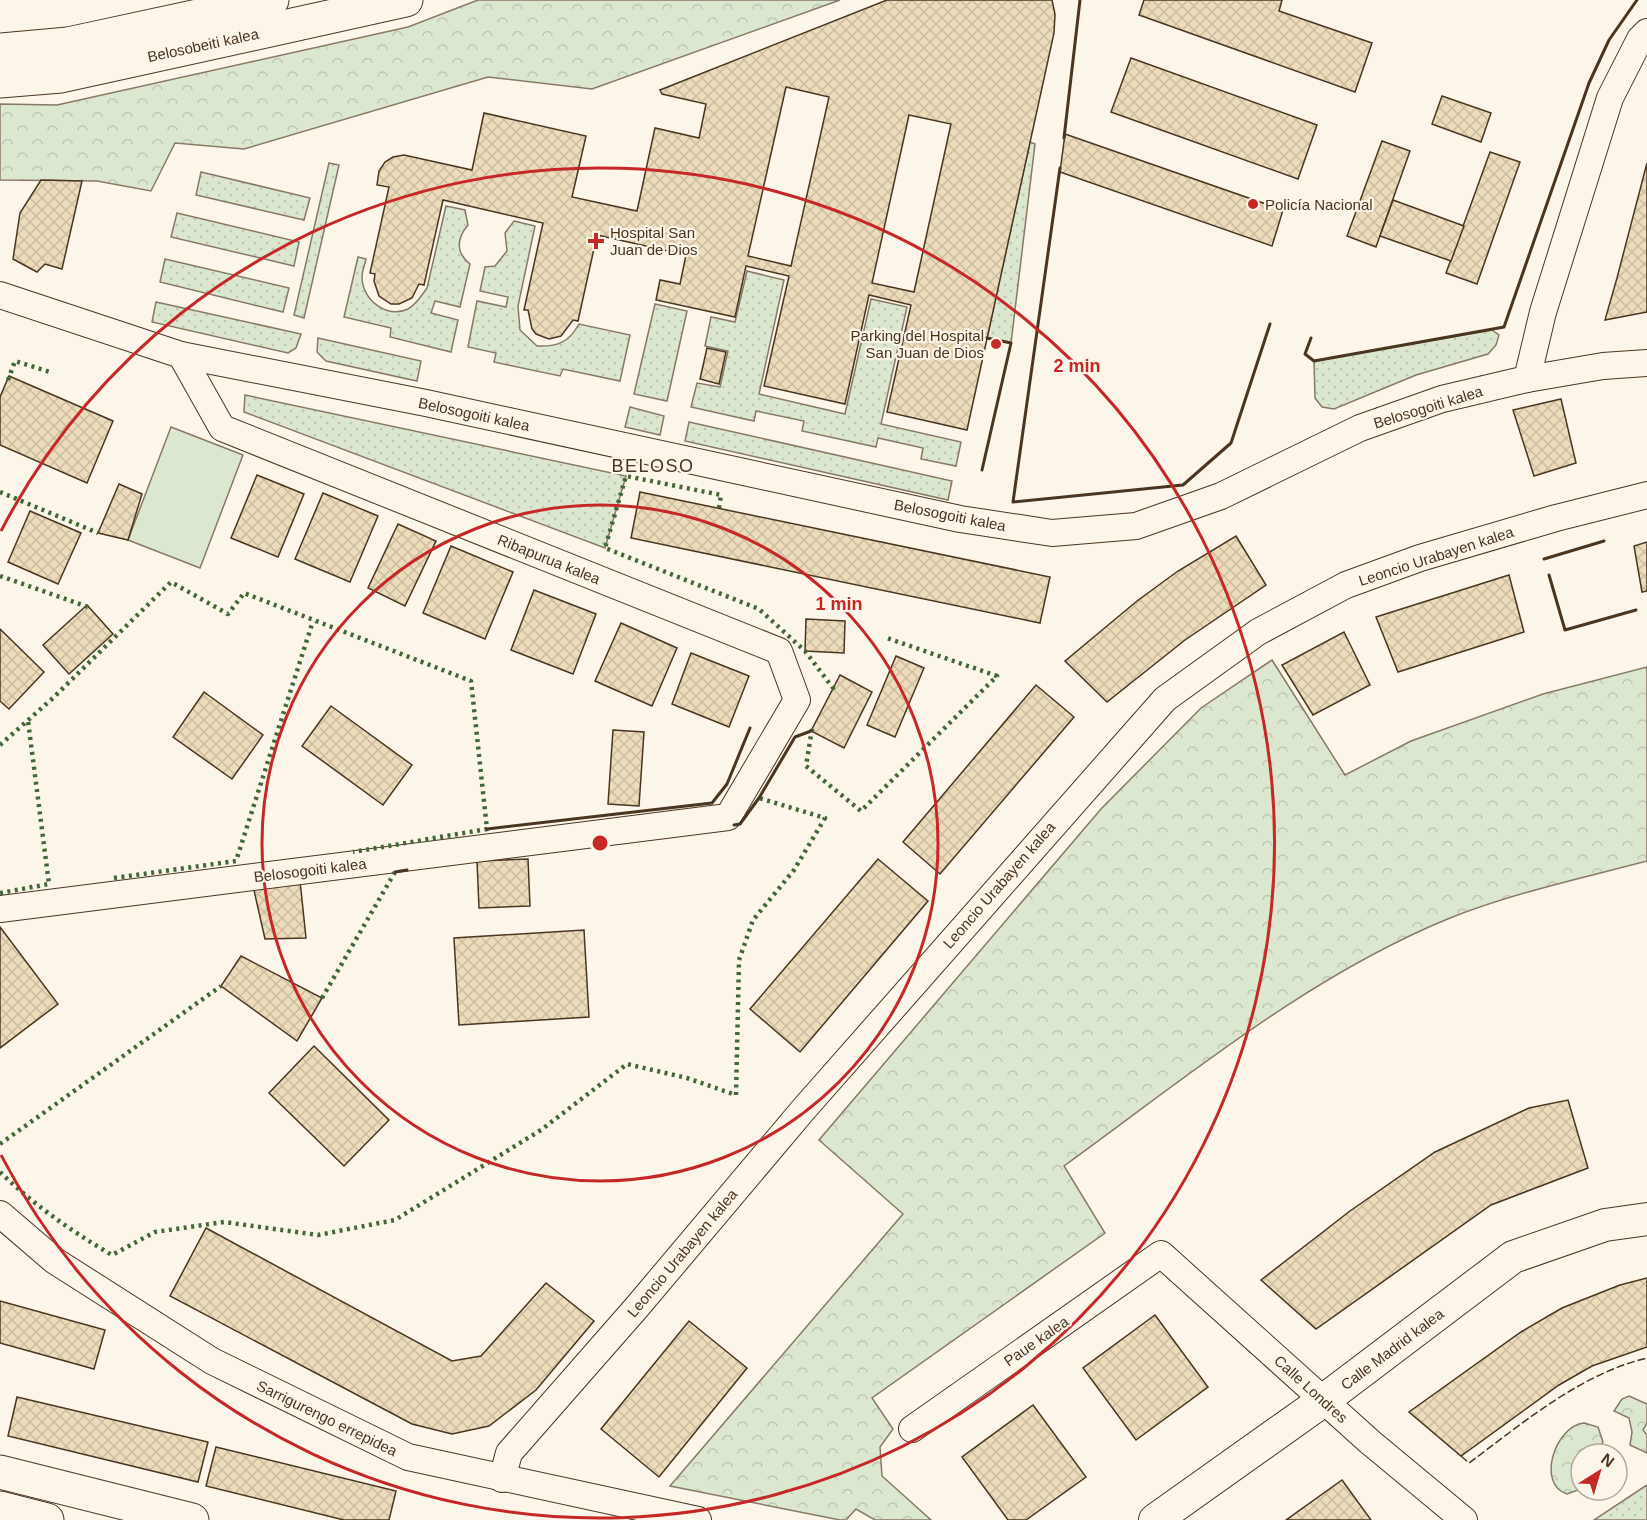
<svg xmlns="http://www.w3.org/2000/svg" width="1647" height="1520" font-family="Arial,sans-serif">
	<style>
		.grass { fill: url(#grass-dots); stroke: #887966; stroke-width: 1.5 }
		.forest { fill: url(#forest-crowns); stroke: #887966; stroke-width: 1.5 }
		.pitch { fill: #dce7d0; stroke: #887966; stroke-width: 1.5 }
		.building { fill: url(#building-cross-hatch); stroke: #4a3520; stroke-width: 1.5; fill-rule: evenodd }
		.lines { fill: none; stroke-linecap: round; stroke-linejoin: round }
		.minor-casing { stroke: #4a3520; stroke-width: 28 }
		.tertiary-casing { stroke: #4a3520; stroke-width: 34 }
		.secondary-casing { stroke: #4a3520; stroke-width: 35 }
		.minor { stroke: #fbf6e9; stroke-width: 26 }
		.tertiary { stroke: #fbf6e9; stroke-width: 32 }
		.secondary { stroke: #fbf6e9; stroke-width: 33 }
		.hedge { stroke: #436837; stroke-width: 4.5; stroke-dasharray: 3 4.5; stroke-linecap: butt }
		.fence { stroke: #4a3520; stroke-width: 1.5; stroke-dasharray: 8 3; stroke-linecap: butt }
		.wall { stroke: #4a3520; stroke-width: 3 }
		.ring { fill: none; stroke: #c62828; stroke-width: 3 }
		.poi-dot { fill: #c62828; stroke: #fbf6e9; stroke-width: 2 }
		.labels { text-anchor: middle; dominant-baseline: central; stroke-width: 4.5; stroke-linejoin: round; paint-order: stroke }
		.street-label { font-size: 15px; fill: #4a3520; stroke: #fbf6e9 }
		.poi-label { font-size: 15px; fill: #4a3520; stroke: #fbf6e9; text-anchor: start }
		.quarter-label { font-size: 18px; letter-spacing: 1.5px; fill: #4a3520; stroke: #fbf6e9 }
		.centre { fill: #c62828; stroke: #fbf6e9; stroke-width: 3 }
		.ring-label { font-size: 18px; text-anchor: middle; font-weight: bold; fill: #c62828; stroke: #fbf6e9; stroke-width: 4.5; stroke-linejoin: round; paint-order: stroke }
	</style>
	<defs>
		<pattern id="grass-dots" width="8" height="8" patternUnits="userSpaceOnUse" patternTransform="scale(1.5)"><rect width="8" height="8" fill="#dce7d0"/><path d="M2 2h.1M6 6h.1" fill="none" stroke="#bec7b2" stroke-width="1.8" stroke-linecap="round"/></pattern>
		<pattern id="forest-crowns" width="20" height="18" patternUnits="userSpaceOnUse" patternTransform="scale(1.5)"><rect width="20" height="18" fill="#dce7d0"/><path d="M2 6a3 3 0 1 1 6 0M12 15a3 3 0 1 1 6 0" fill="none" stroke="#bec7b2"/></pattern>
		<pattern id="building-cross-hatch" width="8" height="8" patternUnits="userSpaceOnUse" patternTransform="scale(1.5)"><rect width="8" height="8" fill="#ecdcbc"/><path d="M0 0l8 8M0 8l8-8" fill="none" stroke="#ccbda1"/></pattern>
	</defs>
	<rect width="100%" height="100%" fill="#fbf6e9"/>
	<!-- grass -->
	<g class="grass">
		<path d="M1030,142L1035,144L1011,343L987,338Z"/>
		<path d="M329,163L339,165L304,318L294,315Z"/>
		<path d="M201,172L310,198L304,220L196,195Z"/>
		<path d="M446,206L465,210L468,225C457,238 455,252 470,264L460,307L435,301L431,313L458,320L451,352L390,337L391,328L344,317L358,257L366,259C365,264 362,271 362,277C362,300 387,319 408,309C416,305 422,295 427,288Z"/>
		<path d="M177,213L299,242L294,266L171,237Z"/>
		<path d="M514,221L535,226L518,306L520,330L537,346C558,347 569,342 579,324L630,335L620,381L563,369L560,376L494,362L496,353L468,347L477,301L506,307L508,297L480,291L485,267L495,266L507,251L505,233Z"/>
		<path d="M165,259L289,288L283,312L160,282Z"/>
		<path d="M747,271L784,280L759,394L845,414L871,299L907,307L881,424L961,442L956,466L921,459L923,448L878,438L876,447L802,431L804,421L756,411L754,421L691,407L697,383L720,387L728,351L705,346L711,317L735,322Z"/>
		<path d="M156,302L301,334L296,348L288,353L152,322Z"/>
		<path d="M655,304L687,311L667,401L634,394Z"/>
		<path d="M1492,330L1499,335L1496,345L1488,354L1416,375L1334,409L1322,407L1315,398L1314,361Z"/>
		<path d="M318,338L421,361L417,381L326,361L317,352Z"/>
		<path d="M245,395L626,476L605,548L244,412Z"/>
		<path d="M630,407L664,416L660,435L625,427Z"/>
		<path d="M689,422L952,481L948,500L685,441Z"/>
		<path d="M1647,1485V1520H1594Z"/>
	</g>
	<!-- forest -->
	<g class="forest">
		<path d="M478,0H840L592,89L488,77L244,149L175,143L151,191L97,181L0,180V104L57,105L408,27Z"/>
		<path d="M1272,660L1345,775L1411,741L1543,694L1647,667V861C1582,878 1513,893 1450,918C1308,976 1187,1077 1064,1166L1105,1233L872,1398L893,1429L880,1447L882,1476L931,1520H875L856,1509L846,1520H840L670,1486L903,1214L819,1140L1101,809L1201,708Z"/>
		<path d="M1629,1396L1647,1404V1423L1643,1430L1647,1435V1453L1630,1445L1632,1432L1629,1418L1614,1411L1622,1399Z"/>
		<path d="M1584,1423L1598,1427L1603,1442L1595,1454H1581V1489L1567,1494C1536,1484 1555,1426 1584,1423Z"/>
	</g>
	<!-- pitch -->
	<path class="pitch" d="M171,427L243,455L200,568L128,540Z"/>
	<!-- building -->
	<g class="building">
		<path d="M887,0H1052L1055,14L1054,33L967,430L887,412L911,305L869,295L845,404L764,386L789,276L746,266L735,317L656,300L660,280L680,284L686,255L597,235L578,321L573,320L561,336L549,339L536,334L532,329L528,310H524L543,223L443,200L424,285L419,284L412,298L399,304H391L379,296L374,281L375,274L370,273L389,187L377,185L379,171L385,162L393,157L404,155L472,170L484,113L586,136L572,197L637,211L655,128L699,138L706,104L662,94L660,90ZM786,87L829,97L791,266L748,256ZM909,115L951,124L914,292L872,283Z"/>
		<path d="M1144,0H1282L1279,11L1372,43L1355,92L1139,15Z"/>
		<path d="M1131,58L1317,125L1298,179L1111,112Z"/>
		<path d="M1442,96L1491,113L1481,142L1432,124Z"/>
		<path d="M1065,134L1283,210L1272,246L1060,172Z"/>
		<path d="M1382,141L1410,151L1376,247L1347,236Z"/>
		<path d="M1490,152L1520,162L1477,284L1446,273Z"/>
		<path d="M1647,163V312L1605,320L1617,278Z"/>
		<path d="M41,180L82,181L62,269L45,264L37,272L13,259L20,213Z"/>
		<path d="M1393,200L1464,226L1451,261L1380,236Z"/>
		<path d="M707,348L726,352L719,384L700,379Z"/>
		<path d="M9,376L113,421L87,483L0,445V397Z"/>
		<path d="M1561,399L1576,463L1534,476L1513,410Z"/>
		<path d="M257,475L304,494L278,557L231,538Z"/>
		<path d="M119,484L142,494L128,540L98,533Z"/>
		<path d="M640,492L1050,577L1040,623L631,538Z"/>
		<path d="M323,493L378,516L350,582L295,559Z"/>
		<path d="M30,511L81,533L58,584L8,562Z"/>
		<path d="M398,524L436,541L405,606L368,588Z"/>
		<path d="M1236,536L1266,585L1185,640L1107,702L1065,661L1137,601L1178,571Z"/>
		<path d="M1647,542V591L1642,592L1634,546Z"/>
		<path d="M451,546L513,572L485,639L423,613Z"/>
		<path d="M1509,575L1524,632L1398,672L1376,617Z"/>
		<path d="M534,590L596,614L573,674L511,650Z"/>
		<path d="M87,605L113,634L69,674L43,645Z"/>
		<path d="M806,619L845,621L844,653L805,651Z"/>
		<path d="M621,623L677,648L652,706L595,681Z"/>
		<path d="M0,629L44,672L9,709L0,701Z"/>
		<path d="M1344,632L1370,685L1313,715L1282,665Z"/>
		<path d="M691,653L749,676L729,727L672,704Z"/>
		<path d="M896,656L924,668L895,737L867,725Z"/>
		<path d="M840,675L872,692L844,748L811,731Z"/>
		<path d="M1036,685L1074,717L940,874L903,842Z"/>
		<path d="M204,692L263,735L232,779L173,737Z"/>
		<path d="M331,706L412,765L383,805L302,746Z"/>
		<path d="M613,730L644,732L639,806L608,804Z"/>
		<path d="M528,859L530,906L479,908L477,861Z"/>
		<path d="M878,859L928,901L800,1052L750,1009Z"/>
		<path d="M299,871L306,938L265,939L251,877Z"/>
		<path d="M0,927L58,1004L0,1048Z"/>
		<path d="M584,930L589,1017L459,1025L454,938Z"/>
		<path d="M241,956L322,998L297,1041L221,986Z"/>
		<path d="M314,1046L389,1120L344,1166L269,1093Z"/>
		<path d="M1568,1100L1588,1168L1491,1205L1316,1329L1261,1280L1350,1211L1435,1152L1529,1108Z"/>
		<path d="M206,1228L452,1361L481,1356L546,1283L594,1321L536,1390L489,1426L452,1434L412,1424L170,1296Z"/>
		<path d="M1647,1278V1347L1592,1366L1559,1385L1461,1456L1409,1412L1521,1332L1562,1308L1620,1285Z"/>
		<path d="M0,1301L105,1330L94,1369L0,1343Z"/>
		<path d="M1155,1315L1208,1387L1136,1440L1083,1368Z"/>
		<path d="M689,1321L747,1368L659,1477L601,1429Z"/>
		<path d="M17,1397L208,1442L198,1482L8,1436Z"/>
		<path d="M1033,1405L1086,1477L1026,1520H1008L962,1457Z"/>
		<path d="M216,1447L396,1491L389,1520H344L206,1486Z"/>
		<path d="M1342,1480L1371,1520H1286Z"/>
	</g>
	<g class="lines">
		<!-- minor casing -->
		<g class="minor-casing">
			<g id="minor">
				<path d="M0,295L181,355L426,403L960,519L1052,533L1136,526L1221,496L1360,428L1442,399L1527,379L1603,366L1647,363"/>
				<path d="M1527,379L1543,312L1610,98L1640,39L1647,32"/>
				<path d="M0,909L728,817L797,700L779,651L222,428L181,355"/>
				<path d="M0,1214L55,1261L212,1361L408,1457L698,1520"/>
				<path d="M912,1429L1161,1254L1370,1442L1464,1520"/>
				<path d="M502,1479L509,1453L637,1307L803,1110L1165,699L1258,632L1346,585L1420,558L1556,518L1647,495"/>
			</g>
		</g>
		<!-- tertiary casing -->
		<g class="tertiary-casing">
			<path id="tertiary" d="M1155,1520L1324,1400L1513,1257L1605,1225L1647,1219"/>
		</g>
		<!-- secondary casing -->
		<g class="secondary-casing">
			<g id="secondary">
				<path d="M0,50L68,44L272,0"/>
				<path d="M0,81L61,76L406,0"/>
				<path d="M0,1472L192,1520"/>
				<path d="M0,1508L47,1520"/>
			</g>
		</g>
		<!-- minor -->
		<use href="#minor" class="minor"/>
		<!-- tertiary -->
		<use href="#tertiary" class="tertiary"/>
		<!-- secondary -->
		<use href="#secondary" class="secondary"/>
		<!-- hedge -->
		<g class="hedge">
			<path d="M8,380L15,361L50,372"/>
			<path d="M0,492L98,533"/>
			<path d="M719,508L721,495L626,476L605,548L759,609L805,651L833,688L831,692"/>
			<path d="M0,576L88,607"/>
			<path d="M812,729L806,766L861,811L997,676L884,637"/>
			<path d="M0,745L53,698L171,582L228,614L244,593L471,681L487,829L353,852"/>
			<path d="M114,878L236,861L313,621"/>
			<path d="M0,893L49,884L28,721"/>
			<path d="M322,998L395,872"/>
			<path d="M0,1144L221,986"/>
			<path d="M0,1172C34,1205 71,1231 112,1255L155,1232L224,1222L318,1235L395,1220L541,1130L627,1064L687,1078L736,1095L739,960L753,920L794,870L825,818L759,798"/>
		</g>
		<!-- fence -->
		<path class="fence" d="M1461,1456L1469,1463C1523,1423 1580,1374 1647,1358"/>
		<!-- wall -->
		<g class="wall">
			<path d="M1064,138L1080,0"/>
			<path d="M1060,168L1013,502L1183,485L1231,443L1270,324"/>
			<path d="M1311,338L1305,354L1314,361L1504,327L1589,83L1609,40L1637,0"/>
			<path d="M982,470L1011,343L987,338"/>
			<path d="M1544,559L1604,541"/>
			<path d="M1549,575L1565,630L1636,610"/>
			<path d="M734,825L740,824L759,798L795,737L811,731"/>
			<path d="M487,829L712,803L727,784L750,728"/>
			<path d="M395,872L407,870"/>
		</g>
	</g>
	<!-- distance rings -->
	<g class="ring">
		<circle cx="600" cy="843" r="338"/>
		<path d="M1 531A675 675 0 1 1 1 1155"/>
	</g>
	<!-- markers -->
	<g class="poi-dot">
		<circle cx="1253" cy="204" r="6"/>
		<path d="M593 232h6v6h6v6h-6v6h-6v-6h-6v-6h6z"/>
		<circle cx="996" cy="344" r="6"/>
	</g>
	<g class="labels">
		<!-- street labels -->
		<g class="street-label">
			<text transform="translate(203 45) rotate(-12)">Belosobeiti kalea</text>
			<text transform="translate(1428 407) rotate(-17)">Belosogoiti kalea</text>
			<text transform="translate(474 414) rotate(12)">Belosogoiti kalea</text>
			<text transform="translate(950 515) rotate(11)">Belosogoiti kalea</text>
			<text transform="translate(1436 556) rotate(-18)">Leoncio Urabayen kalea</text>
			<text transform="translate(549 559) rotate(22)">Ribapurua kalea</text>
			<text transform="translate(310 870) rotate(-7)">Belosogoiti kalea</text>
			<text transform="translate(999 885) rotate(-49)">Leoncio Urabayen kalea</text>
			<text transform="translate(682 1253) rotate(-50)">Leoncio Urabayen kalea</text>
			<text transform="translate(1036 1341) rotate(-35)">Paue kalea</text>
			<text transform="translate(1392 1349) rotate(-37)">Calle Madrid kalea</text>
			<text transform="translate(1311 1389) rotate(42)">Calle Londres</text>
			<text transform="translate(327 1418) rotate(26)">Sarrigurengo errepidea</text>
		</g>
		<!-- poi labels -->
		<g class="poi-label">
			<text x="1265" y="204">Policía Nacional</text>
			<text x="610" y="232">Hospital San<tspan x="610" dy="17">Juan de Dios</tspan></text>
			<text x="984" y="335" text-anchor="end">Parking del Hospital<tspan x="984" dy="17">San Juan de Dios</tspan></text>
		</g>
		<!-- quarter labels -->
		<g class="quarter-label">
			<text x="653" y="466">BELOSO</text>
		</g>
	</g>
	<circle cx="600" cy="843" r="9" class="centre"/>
	<g class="ring-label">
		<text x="1077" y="372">2 min</text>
		<text x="839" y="610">1 min</text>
	</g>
	<!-- north arrow -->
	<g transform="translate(1599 1472) rotate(37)"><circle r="28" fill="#fbf6e9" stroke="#b4a999" stroke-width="1.5"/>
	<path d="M0-4.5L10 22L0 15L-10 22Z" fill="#c62828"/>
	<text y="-9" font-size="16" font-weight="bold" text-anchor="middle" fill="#4a3520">N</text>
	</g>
</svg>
